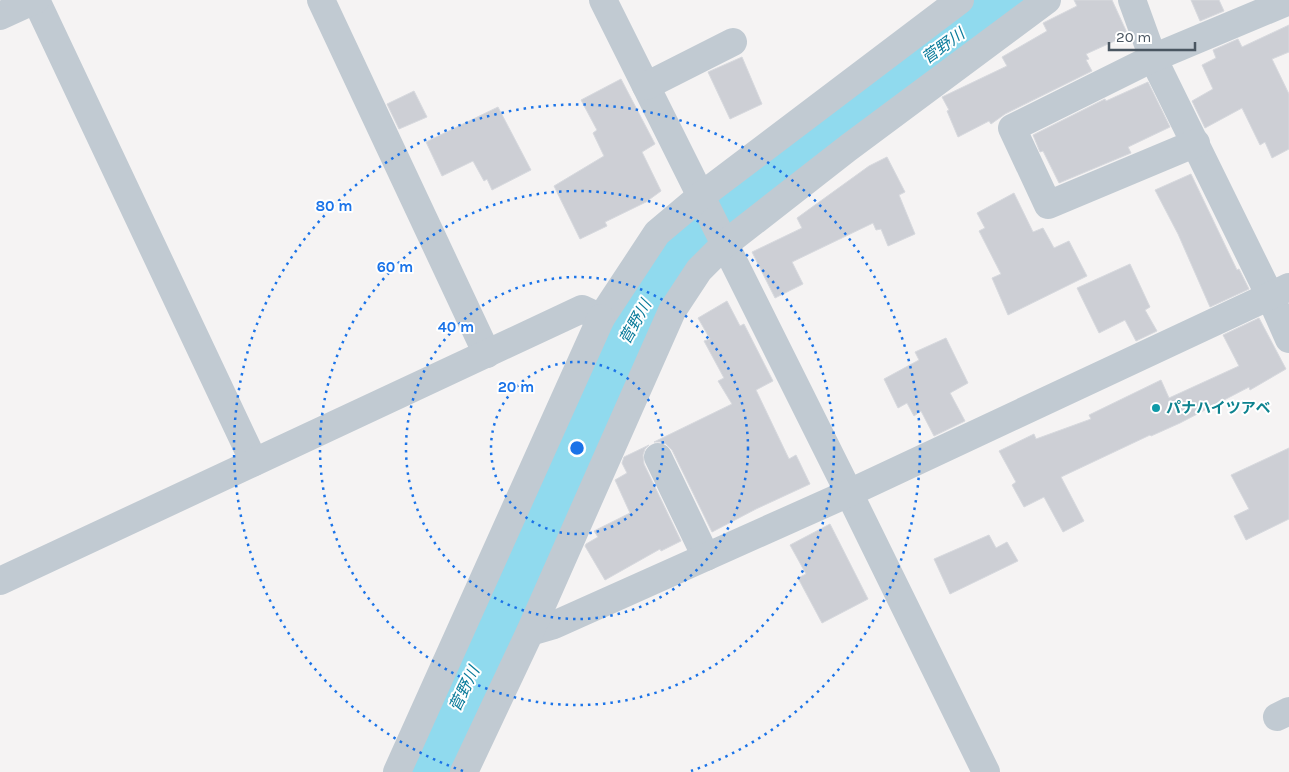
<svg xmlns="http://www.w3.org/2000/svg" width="1289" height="772" font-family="Karla,'Noto Sans JP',sans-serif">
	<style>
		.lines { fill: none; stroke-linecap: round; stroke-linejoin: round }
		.river { stroke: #90daee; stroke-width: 51 }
		.building { fill: #cdcfd5; stroke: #d7d9de }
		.minor { stroke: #c1cad2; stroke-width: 28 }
		.ring { fill: none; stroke: #1a73e8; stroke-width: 2.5; stroke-dasharray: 2.5 5 }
		.culture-dot { fill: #0f9aa8; stroke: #fff; stroke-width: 2 }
		.labels { text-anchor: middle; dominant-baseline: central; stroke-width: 4; stroke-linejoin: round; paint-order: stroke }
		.culture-label { font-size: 15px; font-weight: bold; fill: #0d838f; stroke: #fff; text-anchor: start }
		.water-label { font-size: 16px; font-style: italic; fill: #0c7c9b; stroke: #fff }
		.centre { fill: #1a73e8; stroke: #fff; stroke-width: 2.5 }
		.ring-label { font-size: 15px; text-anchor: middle; font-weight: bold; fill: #1a73e8; stroke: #fff; stroke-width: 4; stroke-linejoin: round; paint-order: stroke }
	</style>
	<rect width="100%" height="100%" fill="#f5f3f3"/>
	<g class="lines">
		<!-- river -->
		<path class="river" d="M423,772L518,581L626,335L682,242L778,165L1006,0"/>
	</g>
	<!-- building -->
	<g class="building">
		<path d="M1074,0H1112L1128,35L1086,54L1089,59L1086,60L1092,71L1005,114L991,124L989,121L958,137L947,111L949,110L942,97L1007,66L1002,57L1047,31L1043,23L1077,6Z"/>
		<path d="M1191,0H1219L1224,11L1200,21Z"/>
		<path d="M1289,25V52L1272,59L1289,94V149L1272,158L1265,142L1260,145L1242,108L1205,128L1192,101L1213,89L1202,65L1216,58L1213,50L1238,39L1242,47Z"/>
		<path d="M742,57L762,104L730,119L708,72Z"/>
		<path d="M621,79L655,144L642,152L661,191L646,202L605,222L607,226L580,239L554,186L604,156L593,133L597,130L581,100Z"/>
		<path d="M1148,82L1170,127L1128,147L1131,153L1059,183L1043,151L1040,152L1033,135L1105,99L1106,101Z"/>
		<path d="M414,91L427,117L399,129L387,104Z"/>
		<path d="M498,107L531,170L492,190L487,179L484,181L473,161L442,176L426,142Z"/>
		<path d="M887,157L905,192L899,195L915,234L888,246L881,229L876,230L873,223L792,262L803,284L775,298L752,252L802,228L797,218L869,166Z"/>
		<path d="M1191,174L1237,270L1239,269L1249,289L1210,307L1178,234L1155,190Z"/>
		<path d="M1014,193L1033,232L1043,228L1054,248L1069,241L1087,276L1008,315L992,278L1001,274L979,231L985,228L977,213Z"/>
		<path d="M1130,264L1150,307L1145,310L1157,331L1136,341L1125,320L1099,333L1077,288Z"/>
		<path d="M727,301L740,326L744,324L773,381L756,390L789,459L796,455L810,484L756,509L712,532L672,450L666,444L660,442H654L732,404L718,381L724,378L704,341L710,339L698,318Z"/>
		<path d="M1259,318L1286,369L1250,390L1249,387L1180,423L1151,436L1150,435L1061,477L1084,521L1063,532L1044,497L1024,507L1012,485L1016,482L999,451L1034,434L1036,439L1091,419L1089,415L1161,380L1169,398L1239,366L1223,335Z"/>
		<path d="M946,338L968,383L950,393L965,421L934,436L921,411L914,416L907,403L898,408L884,379L919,360L915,352Z"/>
		<path d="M649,445L645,449L643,455L644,464L681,541L661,551L660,549L605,580L585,546L586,544L598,537L594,531L630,513L615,480L627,473L622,463L624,457Z"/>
		<path d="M1289,448V519L1246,540L1234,516L1249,509L1231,475Z"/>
		<path d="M830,524L868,599L822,623L798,578L806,574L790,545Z"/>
		<path d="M989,535L996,548L1007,542L1018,561L950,594L934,559Z"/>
	</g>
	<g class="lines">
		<!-- minor -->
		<g class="minor">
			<path d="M36,0L254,462"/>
			<path d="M321,0L487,354"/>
			<path d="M603,0L849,493L986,772"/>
			<path d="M1132,0L1153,58L1270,296L1289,339"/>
			<path d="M0,16L35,0"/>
			<path d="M646,86L733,42"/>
			<path d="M1196,143L1048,205L1012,128L1153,58L1289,1"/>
			<path d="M658,457L706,557"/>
			<path d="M0,581L582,309L601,318L657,233L701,196L960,0"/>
			<path d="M530,632L554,625L849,493L1289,287"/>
			<path d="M1277,717L1289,711"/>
			<path d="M397,772L601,318"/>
			<path d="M464,772L530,632L672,311L699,270L725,244L848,148L1047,0"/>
		</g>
	</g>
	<!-- distance rings -->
	<g class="ring">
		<circle cx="577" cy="448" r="86"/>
		<circle cx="577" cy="448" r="171"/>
		<circle cx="577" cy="448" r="257"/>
		<path d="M463 771A343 343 0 1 1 691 771"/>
	</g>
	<!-- markers -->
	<circle class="culture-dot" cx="1156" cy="408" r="5"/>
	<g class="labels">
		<!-- culture labels -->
		<g class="culture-label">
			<text x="1166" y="408">パナハイツアベ</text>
		</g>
		<!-- water labels -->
		<g class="water-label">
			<text transform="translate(943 46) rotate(-36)">菅野川</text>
			<text transform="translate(635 322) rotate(-61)">菅野川</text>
			<text transform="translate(464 689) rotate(-64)">菅野川</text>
		</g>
	</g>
	<circle cx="577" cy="448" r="8" class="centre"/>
	<g class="ring-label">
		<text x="334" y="211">80 m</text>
		<text x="395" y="272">60 m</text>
		<text x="456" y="332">40 m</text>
		<text x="516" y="392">20 m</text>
	</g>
	<!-- scale -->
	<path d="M1109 42v8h86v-8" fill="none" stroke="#4a5661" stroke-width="2.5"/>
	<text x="1116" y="42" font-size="15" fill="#4a5661" stroke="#ffffff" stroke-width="4" paint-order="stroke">20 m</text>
</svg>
